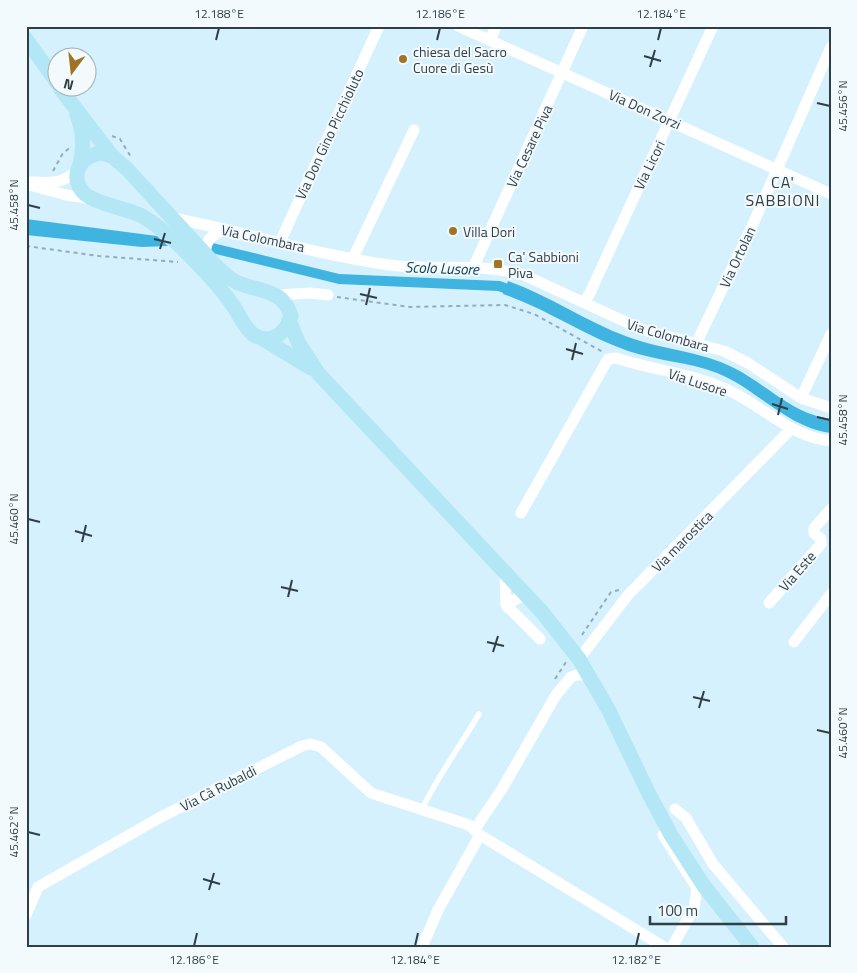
<svg xmlns="http://www.w3.org/2000/svg" width="857" height="973" font-family="'Titillium Web',sans-serif">
	<style>
		.water { fill: #3fb4e1 }
		.lines { fill: none; stroke-linecap: round; stroke-linejoin: round }
		.canal { stroke: #3fb4e1; stroke-width: 10 }
		.path { stroke: #95acb7; stroke-width: 2; stroke-dasharray: 4 4; stroke-linecap: butt }
		.service { stroke: #fff; stroke-width: 5.5 }
		.minor { stroke: #fff; stroke-width: 11 }
		.secondary { stroke: #b4e7f6; stroke-width: 15 }
		.ticks { fill: none; stroke: #303e45; stroke-width: 2 }
		.poi-dot { fill: #9f7424; stroke: #f3fafd; stroke-width: 2 }
		.labels { text-anchor: middle; dominant-baseline: central; stroke-width: 4; stroke-linejoin: round; paint-order: stroke }
		.poi-label { font-size: 14px; fill: #303e45; stroke: #f3fafd; text-anchor: start }
		.street-label { font-size: 14px; fill: #303e45; stroke: #f3fafd }
		.water-label { font-size: 15px; font-style: italic; fill: #073b4e; stroke: #f3fafd }
		.quarter-label { font-size: 16px; letter-spacing: 1px; fill: #303e45; stroke: #f3fafd }
		.neatline { fill: none; stroke: #303e45; stroke-width: 2 }
		.ticks-label { font-size: 12px; text-anchor: middle; fill: #303e45 }
	</style>
	<rect width="100%" height="100%" fill="#d5f1fe"/>
	<!-- water -->
	<g class="water">
		<path d="M26,219L157,236L168,246L142,247L26,235Z"/>
		<path d="M508,281C550,296 587,322 628,337C663,350 701,351 734,368C766,384 794,415 831,419V433C786,427 757,389 717,373C689,362 657,361 628,351C585,336 547,309 503,294Z"/>
	</g>
	<g class="lines">
		<!-- canal -->
		<path class="canal" d="M200,245L339,279L499,286L518,293"/>
		<!-- path -->
		<g class="path">
			<path d="M112,136L120,139L131,157"/>
			<path d="M53,171L63,153L71,147"/>
			<path d="M26,246L99,256L178,262"/>
			<path d="M337,297L410,307L505,305L534,314L603,352"/>
			<path d="M582,635L611,592L619,590"/>
			<path d="M555,679L566,662"/>
		</g>
		<!-- service -->
		<path class="service" d="M422,809C438,776 460,746 479,714"/>
		<!-- minor -->
		<g class="minor">
			<path d="M458,26L831,194"/>
			<path d="M490,40L496,26"/>
			<path d="M32,182C50,183 65,184 78,169"/>
			<path d="M26,184L66,195L93,199"/>
			<path d="M173,218C245,232 316,255 389,265C434,271 479,262 524,275L643,330L724,351L748,363L801,398L831,408"/>
			<path d="M280,242L379,26"/>
			<path d="M206,254C204,241 213,234 224,230"/>
			<path d="M353,258L414,130"/>
			<path d="M474,266L583,26"/>
			<path d="M278,295L310,293L328,295"/>
			<path d="M583,302L589,295L713,26"/>
			<path d="M696,344L753,224L831,47"/>
			<path d="M801,398L831,334"/>
			<path d="M521,513L608,359L616,358C652,370 691,373 726,389C762,405 790,437 831,441"/>
			<path d="M505,573L506,605L540,639"/>
			<path d="M769,603L821,544V539L814,533V528L831,509"/>
			<path d="M508,608L512,601L525,595"/>
			<path d="M794,642L831,594"/>
			<path d="M579,659L628,595L791,429"/>
			<path d="M675,809L686,818L713,864L783,947"/>
			<path d="M475,829L502,789L556,695L571,677L576,675H589"/>
			<path d="M663,835L697,888L694,908L672,947"/>
			<path d="M26,915L38,887L159,818L302,746L310,744L321,747L371,793L469,825L480,835L664,947"/>
			<path d="M422,947L438,910L480,835"/>
		</g>
		<!-- secondary -->
		<g class="secondary">
			<path d="M26,39L58,84"/>
			<path d="M60,88L112,156"/>
			<path d="M77,115C84,132 84,147 80,164"/>
			<path d="M101,153L112,156L127,169L219,269C225,274 231,280 238,283C261,292 283,289 291,316C286,333 272,345 254,335C245,329 240,316 234,307C219,285 199,265 181,247C169,235 156,224 142,216C126,207 88,204 80,188C71,171 83,155 101,153Z"/>
			<path d="M289,320L298,342L318,373L542,612L579,659L608,709L649,794L671,835L704,886L752,947"/>
			<path d="M263,339L311,368"/>
		</g>
	</g>
	<!-- ticks -->
	<path class="ticks" d="M216,40L219,28M437,40L440,28M658,40L661,28M644,56L661,61M650,67L655,50M817,103L830,106M28,205L40,208M154,239L171,243M160,249L165,233M360,294L377,298M366,305L370,288M566,349L583,354M572,360L576,343M772,404L788,409M778,415L782,398M817,417L830,420M28,519L40,522M75,531L92,536M82,542L86,525M281,587L298,591M288,597L292,580M487,642L504,646M493,652L498,636M693,697L710,701M699,708L704,691M817,730L830,733M28,832L40,835M203,879L220,884M209,890L214,873M194,946L197,933M415,946L418,933M636,946L639,933"/>
	<!-- markers -->
	<g class="poi-dot">
		<circle cx="403" cy="59" r="5"/>
		<circle cx="453" cy="231" r="5"/>
		<rect x="493" y="259" width="10" height="10" rx="2.5"/>
	</g>
	<g class="labels">
		<!-- poi labels -->
		<g class="poi-label">
			<text x="413" y="51">chiesa del Sacro<tspan x="413" dy="16">Cuore di Gesù</tspan></text>
			<text x="463" y="231">Villa Dori</text>
			<text x="508" y="256">Ca' Sabbioni<tspan x="508" dy="16">Piva</tspan></text>
		</g>
		<!-- street labels -->
		<g class="street-label">
			<text transform="translate(645 109) rotate(24)">Via Don Zorzi</text>
			<text transform="translate(329 134) rotate(-65)">Via Don Gino Picchioluto</text>
			<text transform="translate(529 146) rotate(-65)">Via Cesare Piva</text>
			<text transform="translate(649 165) rotate(-64)">Via Licori</text>
			<text transform="translate(263 238) rotate(12)">Via Colombara</text>
			<text transform="translate(737 257) rotate(-65)">Via Ortolan</text>
			<text transform="translate(668 335) rotate(16)">Via Colombara</text>
			<text transform="translate(698 382) rotate(18)">Via Lusore</text>
			<text transform="translate(682 541) rotate(-45)">Via marostica</text>
			<text transform="translate(797 571) rotate(-49)">Via Este</text>
			<text transform="translate(218 788) rotate(-27)">Via Cà Rubaldi</text>
		</g>
		<!-- water labels -->
		<g class="water-label">
			<text transform="translate(442 268) rotate(2)">Scolo Lusore</text>
		</g>
		<!-- quarter labels -->
		<g class="quarter-label">
			<text x="783" y="182">CA'<tspan x="783" dy="18">SABBIONI</tspan></text>
		</g>
	</g>
	<!-- border -->
	<rect width="857" height="973" fill="none" stroke="#f3fafd" stroke-width="55"/>
	<!-- north arrow -->
	<g transform="translate(72 72) rotate(195)"><circle r="24" fill="#f3fafd" stroke="#a5afb3"/>
	<path d="M0-4L9 19L0 12L-9 19Z" fill="#9f7424"/>
	<text y="-8" font-size="14" font-weight="bold" text-anchor="middle" fill="#303e45">N</text>
	</g>
	<!-- scale -->
	<path d="M650 916v8h136v-8" fill="none" stroke="#303e45" stroke-width="2.5"/>
	<text x="657" y="916" font-size="15" fill="#303e45" stroke="#f3fafd" stroke-width="4" paint-order="stroke">100 m</text>
	<rect x="28" y="28" width="802" height="918" class="neatline"/>
	<g class="ticks-label">
		<text x="219" y="18">12.188°E</text>
		<text x="440" y="18">12.186°E</text>
		<text x="661" y="18">12.184°E</text>
		<text transform="translate(843 106) rotate(-90)" y="4">45.456°N</text>
		<text transform="translate(14 205) rotate(-90)" y="4">45.458°N</text>
		<text transform="translate(843 420) rotate(-90)" y="4">45.458°N</text>
		<text transform="translate(14 519) rotate(-90)" y="4">45.460°N</text>
		<text transform="translate(843 733) rotate(-90)" y="4">45.460°N</text>
		<text transform="translate(14 832) rotate(-90)" y="4">45.462°N</text>
		<text x="194" y="964">12.186°E</text>
		<text x="415" y="964">12.184°E</text>
		<text x="636" y="964">12.182°E</text>
	</g>
</svg>
